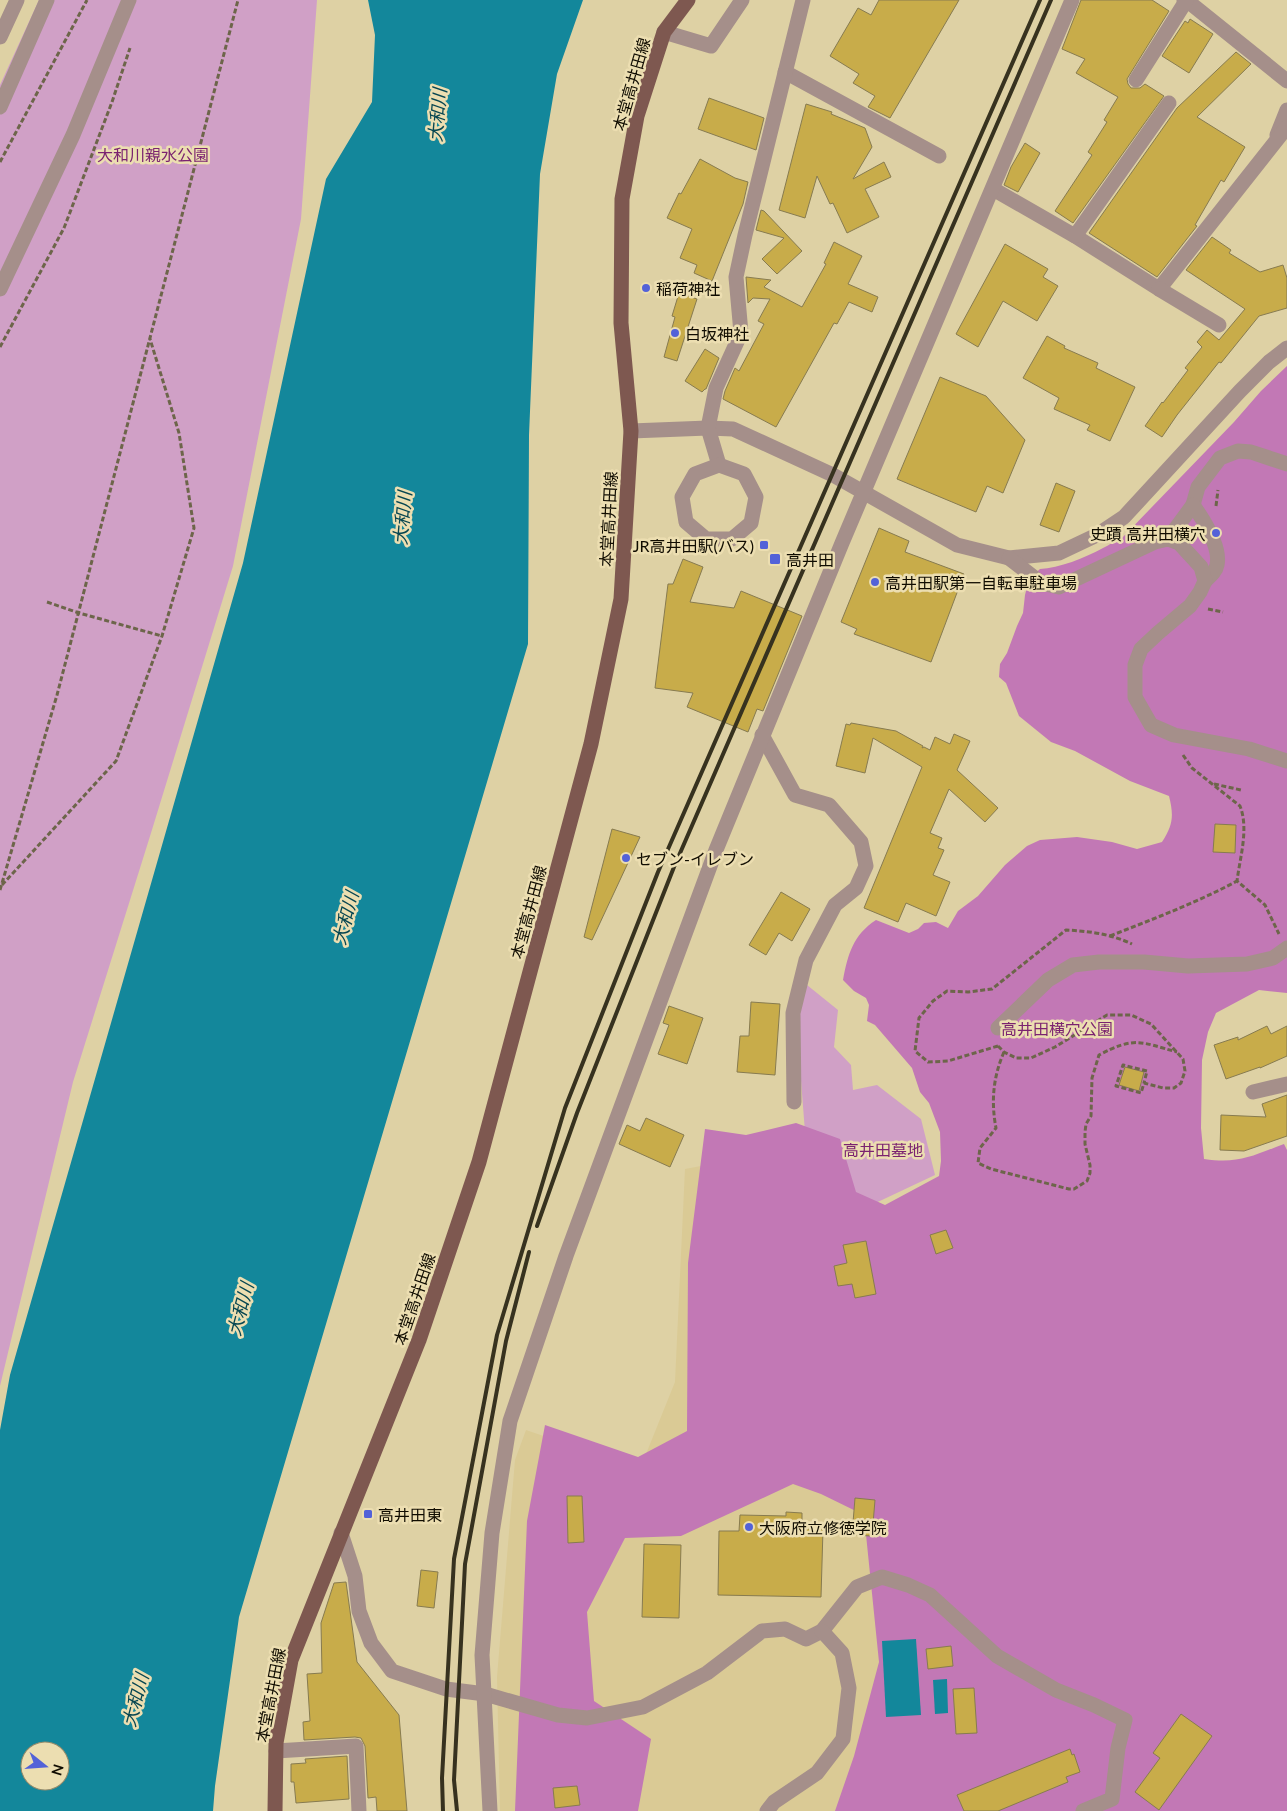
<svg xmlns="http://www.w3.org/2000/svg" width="1287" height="1811" font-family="Lato,'Noto Sans JP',sans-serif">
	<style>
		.built { fill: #daca95 }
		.green { fill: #d0a0c6 }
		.forest { fill: #c278b5 }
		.water { fill: #13879b; fill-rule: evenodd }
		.building { fill: #c8ac4a; stroke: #877b50 }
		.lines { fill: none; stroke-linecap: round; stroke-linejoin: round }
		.path { stroke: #6d654a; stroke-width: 3; stroke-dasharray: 5 2.5; stroke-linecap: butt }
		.minor { stroke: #a58f8a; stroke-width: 15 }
		.major { stroke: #7e5850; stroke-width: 15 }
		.rail { stroke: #37321f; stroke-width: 4 }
		.poi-dot { fill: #5362d8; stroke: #ecdeb1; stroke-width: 2 }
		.labels { text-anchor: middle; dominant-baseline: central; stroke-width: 5; stroke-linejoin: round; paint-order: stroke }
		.street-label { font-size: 16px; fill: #100c00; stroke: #ecdeb1 }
		.park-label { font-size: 16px; fill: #7b2370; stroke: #ecdeb1 }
		.poi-label { font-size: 16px; fill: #100c00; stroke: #ecdeb1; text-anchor: start }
		.water-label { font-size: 18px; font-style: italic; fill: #074651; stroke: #ecdeb1 }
	</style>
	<rect width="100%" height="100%" fill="#ded1a4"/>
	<!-- built -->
	<path class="built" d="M802,1147L1215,1811H500L497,1677L515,1460L526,1430L640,1469L675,1382L685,1169Z"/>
	<!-- green -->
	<g class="green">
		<path d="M39,0H317L301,219L233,566L151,833L73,1082L0,1386V85Z"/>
		<path d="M807,985L838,1010L834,1047L851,1065L853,1090L877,1085L921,1119L935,1175L848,1216L805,1132L796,1016Z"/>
	</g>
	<!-- forest -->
	<path class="forest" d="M1287,366V993L1259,990L1216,1013L1208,1032L1202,1060L1201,1128L1204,1159C1239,1164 1252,1156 1284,1144L1287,1150V1811H835L854,1756L879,1662L864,1515L821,1494L793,1484L681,1536L625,1538L587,1612L594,1701L651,1739L638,1811H515L527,1521L545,1425L638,1457L687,1431L688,1263L705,1129L746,1135L796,1123L840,1139L856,1192L885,1205L939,1176L941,1161L940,1132L929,1103L920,1092L912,1068L875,1025L867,1021L869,1005L866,998L854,991L843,980C848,954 853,935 876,920L909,933L918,929L924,923L936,922L948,928L958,911L978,896L1005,865L1027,846L1040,840L1077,837L1112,842L1137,849L1162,842C1173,825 1174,816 1169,796L1130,781L1075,751L1051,742L1019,716L1006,683L999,677L1000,664L1007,653L1017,626L1023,613L1025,595L1029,579L1040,569C1059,568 1085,558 1103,548C1110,545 1115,540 1123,537L1234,422L1261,391Z"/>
	<!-- water -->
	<g class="water">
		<path d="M368,0H583L557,74L540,174L529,435L528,644L239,1617L215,1786L213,1811H0V1430L10,1375L243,563L326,179L372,102L375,35ZM30,1751H60V1781H30Z"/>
		<path d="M916,1639L921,1715L886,1717L882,1641Z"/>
		<path d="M947,1679L948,1713L935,1714L933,1680Z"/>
	</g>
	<!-- building -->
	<g class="building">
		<path d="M879,0H959L890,118L868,107L875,96L853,83L859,74L830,56L858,8L871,15Z"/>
		<path d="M1081,0H1152L1169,11L1127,79L1128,84L1131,88H1140L1145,84L1164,96L1073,223L1055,211L1092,155L1088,152L1107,122L1104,120L1118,97L1076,73L1085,59L1062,49Z"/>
		<path d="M1190,19L1213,34L1189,73L1162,56L1185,21L1188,23Z"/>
		<path d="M1236,52L1251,64L1197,117L1245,147L1224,182L1221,180L1195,225L1197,226L1157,277L1089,233L1177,108Z"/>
		<path d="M709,98L764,118L756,150L698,129Z"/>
		<path d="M806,104L832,112L831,114L865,128L872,147L853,179L884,162L891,177L865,189L879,217L847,233L833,203L830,204L817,176L805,218L779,210Z"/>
		<path d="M1025,143L1040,153L1018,192L1004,185L1011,167Z"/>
		<path d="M700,159L735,178L748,182L743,204L712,281L694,273L697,265L680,258L692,229L667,218L679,193L681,194Z"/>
		<path d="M761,210L764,211L802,251L777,274L762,259L784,238L756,230Z"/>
		<path d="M1212,237L1231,250L1229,253L1260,272L1283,265L1287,278V308L1259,316L1221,363L1219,362L1204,381L1177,415L1162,437L1145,426L1162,402L1163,403L1188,370L1185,368L1202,347L1197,342L1207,330L1219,340L1245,309L1186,270Z"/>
		<path d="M834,242L862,256L848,284L878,297L872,312L849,302L837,324L834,323L776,427L723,399L725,391L735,368L739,371L764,324L758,321L770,299L753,298L748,303L746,277L771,280L764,287L802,307L826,264L824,263Z"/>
		<path d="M1005,244L1048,269L1043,277L1058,286L1037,321L1003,301L978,347L956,334Z"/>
		<path d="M679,293L697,299L677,361L664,357L675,317L672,316Z"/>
		<path d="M1047,336L1065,346L1064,348L1098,363L1096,368L1135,387L1110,441L1087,430L1090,425L1054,409L1059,398L1023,378Z"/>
		<path d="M705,349L719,358L706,389H705L702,392L685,381Z"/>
		<path d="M940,377L986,396L1025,440L1003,493L987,486L976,512L897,479Z"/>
		<path d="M1056,483L1075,491L1059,532L1040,525Z"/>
		<path d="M879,528L909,541L905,552L964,574L931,662L854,634L857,629L841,622Z"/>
		<path d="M683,559L703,567L690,602L734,608L741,591L802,616L763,711L757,709L748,732L687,707L693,693L655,688L668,584H673Z"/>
		<path d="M851,723L896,731L923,746L922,748L924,747L930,750L935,737L950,744L954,734L970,741L957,770L998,808L985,822L949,789L930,833L942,838L938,848L944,850L933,875L950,882L936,916L906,903L898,922L864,908L922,767L873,738L865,773L836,766L846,724L850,725Z"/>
		<path d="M1215,824L1236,825L1235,853L1213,852Z"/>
		<path d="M612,829L640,837L592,940L584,937Z"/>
		<path d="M781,892L810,909L792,941L779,933L766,955L749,945Z"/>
		<path d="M751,1002L780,1004L775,1075L737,1072L740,1036H749Z"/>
		<path d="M669,1006L703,1018L687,1064L658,1054L669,1025L663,1023Z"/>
		<path d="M1267,1026L1271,1034L1287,1026V1056L1260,1068V1067L1226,1079L1214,1045L1238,1037V1040Z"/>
		<path d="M1125,1067L1144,1072L1139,1091L1119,1085Z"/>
		<path d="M1287,1095V1136L1244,1151L1220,1150L1221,1115L1266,1117L1262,1104Z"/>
		<path d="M646,1118L684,1135L670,1167L619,1144L627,1125L640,1131Z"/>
		<path d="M946,1230L953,1248L936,1254L930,1235Z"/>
		<path d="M866,1241L876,1294L855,1298L852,1284L838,1286L834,1266L847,1263L843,1245Z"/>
		<path d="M567,1496H582L584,1542L568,1543Z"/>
		<path d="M855,1498L875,1500L872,1536L852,1535Z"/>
		<path d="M786,1512L802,1513V1529H823L821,1597L718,1595L719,1531H739L740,1515L786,1516Z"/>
		<path d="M644,1544L681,1545L679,1618L642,1617Z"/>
		<path d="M421,1570L438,1572L434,1608L417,1606Z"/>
		<path d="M346,1582L357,1662L399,1715L407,1811H377L376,1797L368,1798L365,1746L361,1738L355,1737L304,1740L303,1722L310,1721L307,1674L322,1673L321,1623L334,1583Z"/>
		<path d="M951,1646L953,1666L928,1669L926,1649Z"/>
		<path d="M974,1688L977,1733L956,1734L953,1689Z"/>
		<path d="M1181,1714L1212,1736L1159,1810L1135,1792L1160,1758L1153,1753Z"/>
		<path d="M1070,1749L1072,1755L1074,1754L1080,1772L1066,1777L1068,1782L998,1811H964L957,1795Z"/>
		<path d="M347,1756L349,1799L296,1803L294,1782H291V1764L306,1763L305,1759Z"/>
		<path d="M577,1786L580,1805L555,1808L553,1788Z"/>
	</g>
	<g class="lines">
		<!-- path -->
		<g class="path">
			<path d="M0,162L87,0"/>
			<path d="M0,347L64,228L112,102L130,48"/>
			<path d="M1216,506L1218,490"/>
			<path d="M47,602L79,613L162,636"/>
			<path d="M1208,609L1223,612"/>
			<path d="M1183,755L1192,768L1240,806C1249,829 1240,857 1237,881L1265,905L1279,934"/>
			<path d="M1214,784L1241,790"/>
			<path d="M2,885L116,761L162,636L194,528L179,433L150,339"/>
			<path d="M0,890L57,695L238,0"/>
			<path d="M1110,936C1153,919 1196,903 1237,881"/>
			<path d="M998,1046L948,1061L928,1062L915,1051L919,1018L933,1001L947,991L968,992L992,989L1066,930C1088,931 1111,934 1132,944"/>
			<path d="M998,1046L1004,1052L1016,1058H1031L1055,1047L1107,1015H1131L1151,1024L1183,1059L1185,1071L1181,1083L1174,1088H1163L1144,1083L1141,1093L1116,1086L1123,1065L1147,1071L1144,1083"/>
			<path d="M1004,1052C993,1077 991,1102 996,1128L980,1148L978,1163L991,1169L1069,1189H1074L1087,1181L1090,1173V1165L1085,1144V1132L1086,1124L1091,1116L1092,1078L1099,1055C1135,1036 1140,1042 1177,1052"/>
		</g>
		<!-- minor -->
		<g class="minor">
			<path d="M1184,0L1190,3L1287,81"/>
			<path d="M664,32L711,46L742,0"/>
			<path d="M0,37L17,0"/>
			<path d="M785,72L939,156"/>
			<path d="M1136,80L1186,1"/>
			<path d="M0,107L47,0"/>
			<path d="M1277,135L1287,110"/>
			<path d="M993,189L1075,236L1159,289L1287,127"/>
			<path d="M1075,236L1169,103"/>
			<path d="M0,289L73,135L129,0"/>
			<path d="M1159,289L1219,325"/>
			<path d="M631,431L708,428L733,429L833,475L957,545L1009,558L1059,553L1097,535L1124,517L1240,391L1269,362L1287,348"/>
			<path d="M719,465L708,428L716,388L741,333L736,277L745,235L803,0"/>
			<path d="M719,465L744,474L756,497L751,523L732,539H706L686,522L682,497L695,474Z"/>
			<path d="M1193,505L1198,487L1220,458L1238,451L1251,452L1287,464"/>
			<path d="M1168,539L1193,505C1203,519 1221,547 1217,565C1216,571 1210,576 1205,581"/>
			<path d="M1009,558L1041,583L1059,587L1155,542L1168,539L1179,543L1201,567L1205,581L1200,592L1190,606L1158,633L1141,649L1135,665V697L1151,725L1174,735L1249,749L1287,761"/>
			<path d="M762,735L795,795L829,805L861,842L866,866L856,888L835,905L806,960L793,1013L794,1102"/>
			<path d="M998,1028L1048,980L1073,965L1099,962H1144L1188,966L1247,964L1273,958L1287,948"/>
			<path d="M1253,1092L1287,1084"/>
			<path d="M341,1533L355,1576L359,1611L371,1643L392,1671L446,1689L485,1694L558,1715L587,1718L643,1707L707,1673L762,1631L785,1629L806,1639L822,1631L857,1587L882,1577L908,1585L930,1595L997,1656L1056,1690L1094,1705L1125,1720L1118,1748L1112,1799L1083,1811"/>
			<path d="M276,1751L356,1746L359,1811"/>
			<path d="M490,1811L482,1655L492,1533L510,1421L566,1256L716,850L842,543L1072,0"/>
			<path d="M767,1811L774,1802L817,1773L843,1739L849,1688L842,1653L822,1631"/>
		</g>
		<!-- major -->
		<path class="major" d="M275,1811L276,1743L291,1660L419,1340L479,1162L591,744L621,599L631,431L621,323L622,199L637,116L664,32L688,0"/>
		<!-- rail -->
		<g class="rail">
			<path d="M537,1226L577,1113L674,867L1051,0"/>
			<path d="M443,1811L442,1778L454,1559L497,1335L565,1108L658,872L1040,0"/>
			<path d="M457,1811L454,1780L465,1564L506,1341L529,1252"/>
		</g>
	</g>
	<!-- markers -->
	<g class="poi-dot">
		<circle cx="646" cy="288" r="5"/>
		<circle cx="675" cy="333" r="5"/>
		<circle cx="1216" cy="533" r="5"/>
		<rect x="759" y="540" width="10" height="10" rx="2.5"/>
		<rect x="769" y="553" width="12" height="12" rx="2.5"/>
		<circle cx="875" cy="582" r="5"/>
		<circle cx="626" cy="858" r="5"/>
		<rect x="363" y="1509" width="10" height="10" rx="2.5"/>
		<circle cx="749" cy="1527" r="5"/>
	</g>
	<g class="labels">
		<!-- street labels -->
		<g class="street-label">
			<text transform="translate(631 84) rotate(-74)">本堂高井田線</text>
			<text transform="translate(608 519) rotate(-87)">本堂高井田線</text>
			<text transform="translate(528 912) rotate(-75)">本堂高井田線</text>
			<text transform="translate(414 1299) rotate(-71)">本堂高井田線</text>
			<text transform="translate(270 1695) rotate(-79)">本堂高井田線</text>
		</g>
		<!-- park labels -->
		<g class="park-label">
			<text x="153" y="154">大和川親水公園</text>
			<text x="1057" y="1028">高井田横穴公園</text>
			<text x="883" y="1149">高井田墓地</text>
		</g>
		<!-- poi labels -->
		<g class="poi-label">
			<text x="656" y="288">稲荷神社</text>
			<text x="685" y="333">白坂神社</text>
			<text x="1206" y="533" text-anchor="end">史蹟 高井田横穴</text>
			<text x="754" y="545" text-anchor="end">JR高井田駅(バス)</text>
			<text x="786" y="559">高井田</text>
			<text x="885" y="582">高井田駅第一自転車駐車場</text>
			<text x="636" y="858">セブン-イレブン</text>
			<text x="378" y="1514">高井田東</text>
			<text x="759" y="1527">大阪府立修徳学院</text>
		</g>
		<!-- water labels -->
		<g class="water-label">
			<text transform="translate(437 115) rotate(-85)">大和川</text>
			<text transform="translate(402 518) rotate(-85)">大和川</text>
			<text transform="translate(345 918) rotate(-75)">大和川</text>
			<text transform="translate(240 1309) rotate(-75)">大和川</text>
			<text transform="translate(135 1700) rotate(-75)">大和川</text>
		</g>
	</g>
	<!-- north arrow -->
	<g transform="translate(45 1766) rotate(107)"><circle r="24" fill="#ecdeb1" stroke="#948a6a"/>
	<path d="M0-4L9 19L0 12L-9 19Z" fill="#5362d8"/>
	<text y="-8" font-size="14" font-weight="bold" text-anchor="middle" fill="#100c00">N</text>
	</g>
</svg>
